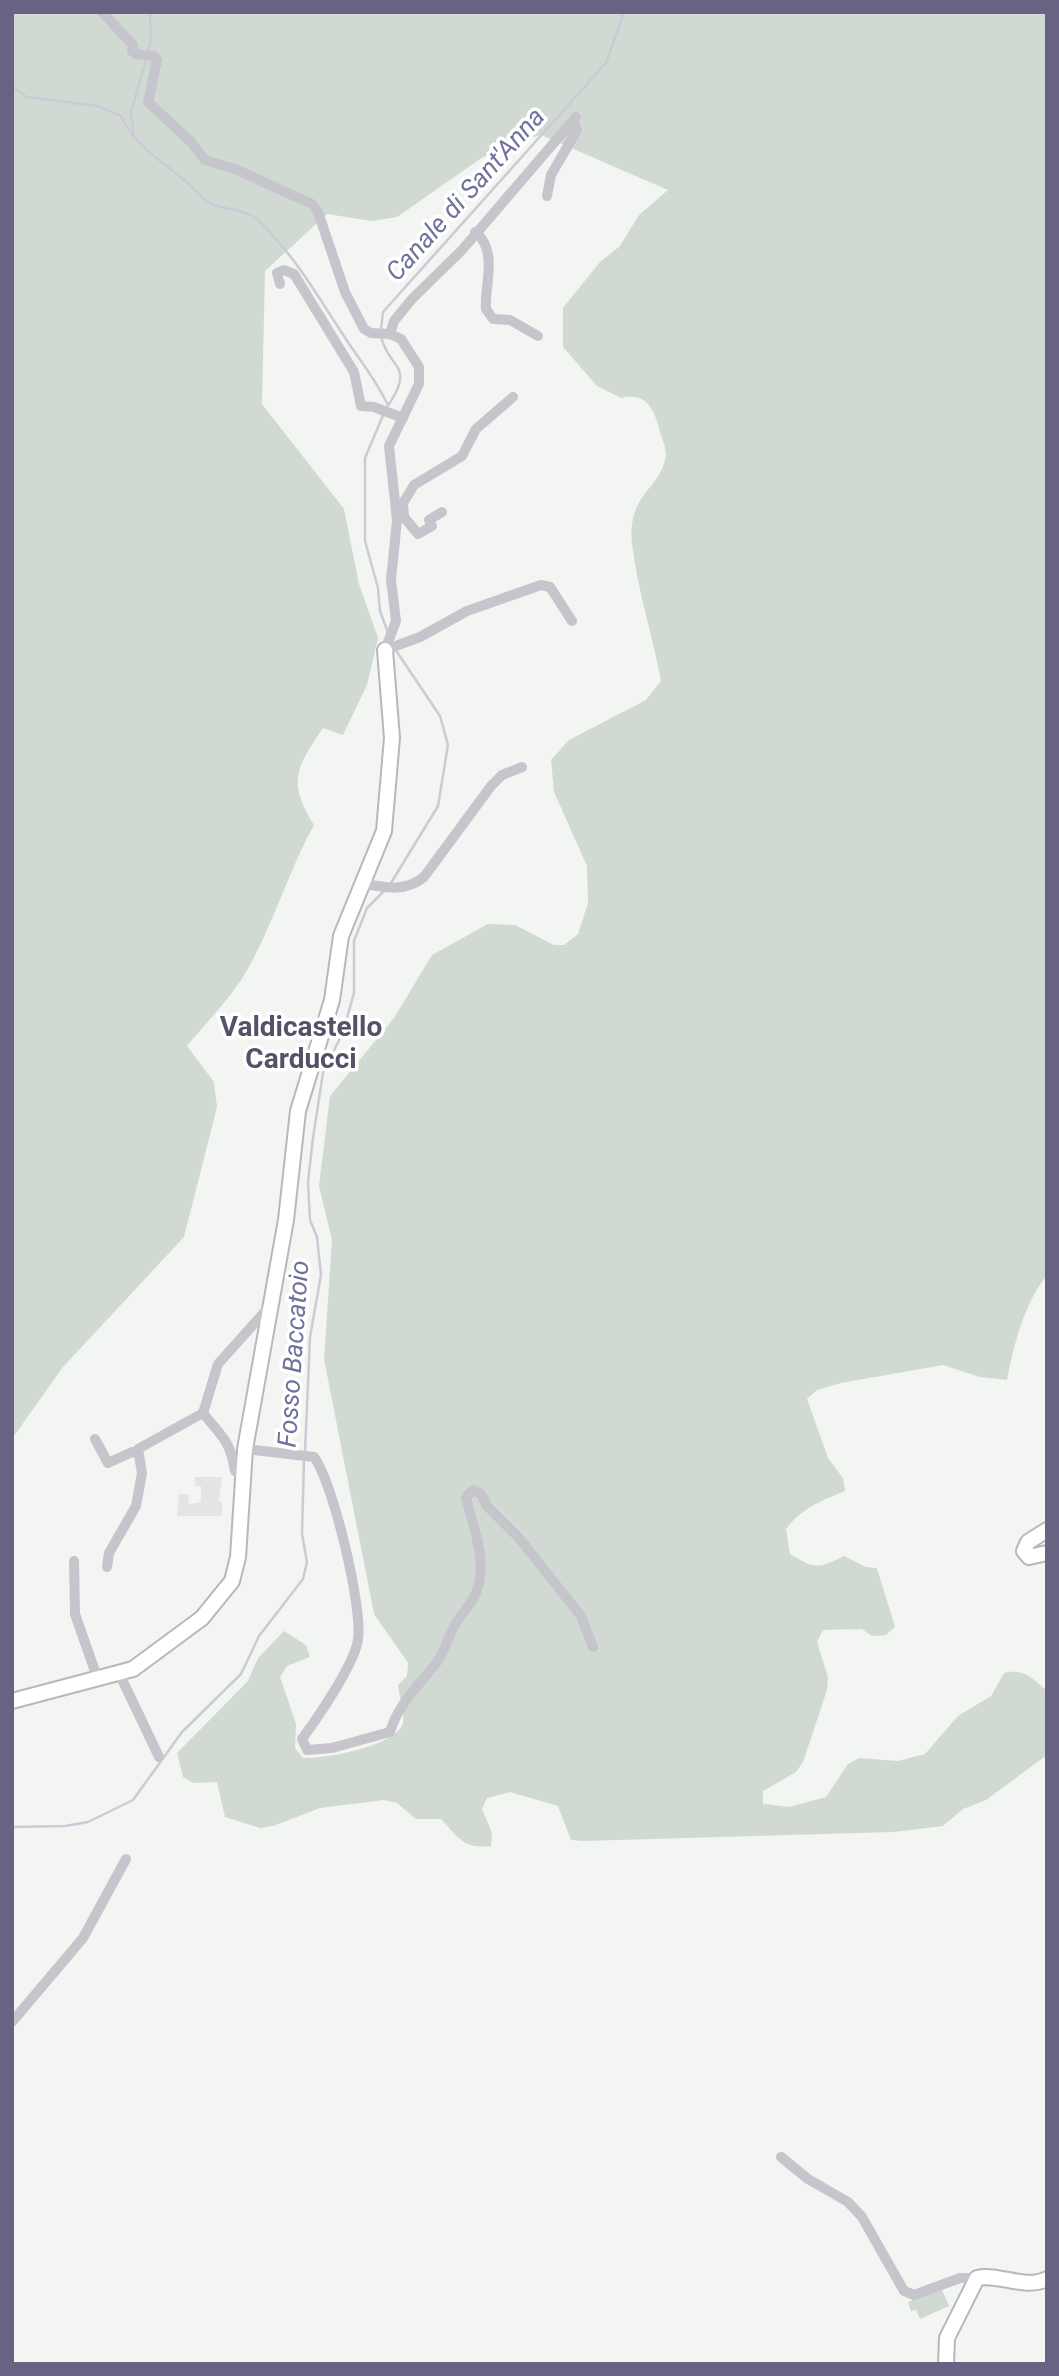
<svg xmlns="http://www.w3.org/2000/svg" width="1059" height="2376" font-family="Roboto,sans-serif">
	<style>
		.built { fill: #e3e5e4 }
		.green { fill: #d0dad3 }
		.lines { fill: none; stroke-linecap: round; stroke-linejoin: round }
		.stream { stroke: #cbcbd6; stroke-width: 2.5 }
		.secondary-casing { stroke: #b8b7bf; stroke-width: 18 }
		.street { stroke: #c6c5cb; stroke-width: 10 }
		.secondary { stroke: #fff; stroke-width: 14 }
		.labels { text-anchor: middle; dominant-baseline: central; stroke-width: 7; stroke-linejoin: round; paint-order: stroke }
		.water-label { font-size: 26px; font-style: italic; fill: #71729c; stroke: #fff }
		.quarter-label { font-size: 28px; font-weight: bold; fill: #555168; stroke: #fff }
	</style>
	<rect width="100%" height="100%" fill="#f2f5f1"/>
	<!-- built -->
	<path class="built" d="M195,1477H222L219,1501L222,1502V1516H177L179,1494H188L189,1504L201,1502V1486H195Z"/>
	<!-- green -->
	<g class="green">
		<path d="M12,12H1047V1275C1024,1304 1014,1344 1007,1380L980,1377L943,1365L841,1383L817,1390L807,1399L828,1458L843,1478L845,1491C821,1501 802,1508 786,1529L790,1554C815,1569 818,1569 844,1556L866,1567L877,1568L895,1627L886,1635L872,1636L862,1629L823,1630L817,1642L828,1677L827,1690L803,1762L796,1772L763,1791V1804L789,1807L826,1797L848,1764L859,1758L898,1761L925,1754L958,1716L991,1696L1004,1673C1024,1668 1032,1678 1047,1691V1755L986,1800L963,1809L943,1826L894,1832L583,1841L571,1840L558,1806L510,1792L487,1798L482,1809L492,1833L491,1846C463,1849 459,1838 441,1819H416L397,1803L384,1800L320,1808L273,1826L260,1828L225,1817L217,1782L194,1783L183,1777L177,1753L248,1681L258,1658L284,1631L306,1645L310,1657L287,1666L280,1677L296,1724L295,1748L303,1758C324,1759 397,1746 403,1723C405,1713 399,1696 398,1685L407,1676L408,1663L374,1614L324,1359L332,1240L319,1186L330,1096L394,1018L432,955L488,924L515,925L554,945H564L578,934L588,903L587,866L554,792L551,760L569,740L646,700L661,681C653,636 637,589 632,543C627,493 661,490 666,455C666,449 663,441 661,435C655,412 649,391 621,398L597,386L563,347V308L600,262L620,246L639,215L668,190L541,135L509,144L480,159L397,217L372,221L327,214L265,271L262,404L344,509L359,584L378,638L367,685L343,735L323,728C296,768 287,782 314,825C286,875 272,931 241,980C226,1003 204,1025 187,1046L214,1082L217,1107L184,1237L63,1367L12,1439Z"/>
		<path d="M941,2288L949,2306L920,2319L916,2310L911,2311L908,2302Z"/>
	</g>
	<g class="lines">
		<!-- stream -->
		<g class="stream">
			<path d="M148,53L151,40L150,12"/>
			<path d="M12,86L26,97L97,106L121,116C135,146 159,159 183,179C193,187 201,199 212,204C229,211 245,208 260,222C299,260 323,306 354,351C367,369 378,385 388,405"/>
			<path d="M134,138L131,112L146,60"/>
			<path d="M381,329L383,312L606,63L624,12"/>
			<path d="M381,336C388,370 417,363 387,407"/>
			<path d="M384,413L365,458V541L378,588L380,611L388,633"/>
			<path d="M391,883L438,806L448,745L440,716L395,649"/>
			<path d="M305,1452L310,1337L321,1275L317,1237L310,1220L308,1182L313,1138L323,1073L343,1032L354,993V941L367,908L384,891"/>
			<path d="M12,1827L65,1826L88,1822L133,1800L182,1732L241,1674L259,1636L303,1579L307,1562L302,1534L304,1458"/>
		</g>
		<!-- secondary casing -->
		<g class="secondary-casing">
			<g id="secondary">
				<path d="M1047,1530L1028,1542L1024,1551L1029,1557L1047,1553"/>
				<path d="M12,1701L133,1669L202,1618L232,1581L238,1557L245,1449L286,1220L298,1111L332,1000L341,936L384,831L392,738L385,650"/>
				<path d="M946,2364L947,2338L977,2278C1000,2273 1024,2290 1047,2279"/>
			</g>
		</g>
		<!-- street -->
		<g class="street">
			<path d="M102,12L133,45L132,51L135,54L154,56L157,60L148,102L191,142L205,160L235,169L312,204L318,212L345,292L364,329L371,333L390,334L401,339L419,367V384L389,446L397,520L391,580L396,621L385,650"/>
			<path d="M547,196L551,175L577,130L574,123"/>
			<path d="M475,232C499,250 484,286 486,309L493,319L510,320L538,336"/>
			<path d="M280,284L277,273L284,270L294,274L354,372L361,406L374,407L403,418"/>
			<path d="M390,334L394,321L412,299L462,250L576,117"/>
			<path d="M404,517L403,503L414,485L462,456L476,429L513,397"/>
			<path d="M404,517L418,534L432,526L429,520L442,512"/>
			<path d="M385,650L420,637L467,611L541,585L550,587L572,621"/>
			<path d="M365,884C387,888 405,892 424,877L491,786L502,775L522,767"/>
			<path d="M203,1413C222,1437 230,1440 235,1471L243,1474"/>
			<path d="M95,1439L108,1463L132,1452L137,1453"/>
			<path d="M245,1449L314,1457C333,1482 363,1608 358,1640C354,1665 318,1717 302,1739L307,1750L332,1748L390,1732C399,1702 419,1686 437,1662C445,1650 449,1635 456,1623C462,1614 469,1606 474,1597C490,1566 473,1528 466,1497L473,1490L481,1494L487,1506L519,1538L581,1616L593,1647"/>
			<path d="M74,1561L75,1614L97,1677"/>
			<path d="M107,1567L109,1553L136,1506L142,1473L138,1449L203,1413L218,1364L268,1308"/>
			<path d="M119,1673L159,1757"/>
			<path d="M12,2022L83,1938L126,1859"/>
			<path d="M781,2157L808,2179L848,2202L862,2217L904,2291L914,2295L960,2278H977"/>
		</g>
		<!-- secondary -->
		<use href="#secondary" class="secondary"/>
	</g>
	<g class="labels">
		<!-- water labels -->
		<g class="water-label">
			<text transform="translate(465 194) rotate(-48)">Canale di Sant'Anna</text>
			<text transform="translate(293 1354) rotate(-86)">Fosso Baccatoio</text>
		</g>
		<!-- quarter labels -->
		<g class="quarter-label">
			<text x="301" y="1026">Valdicastello<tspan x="301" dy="32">Carducci</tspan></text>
		</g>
	</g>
	<!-- border -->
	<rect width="1059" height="2376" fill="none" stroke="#686383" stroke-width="28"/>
</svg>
